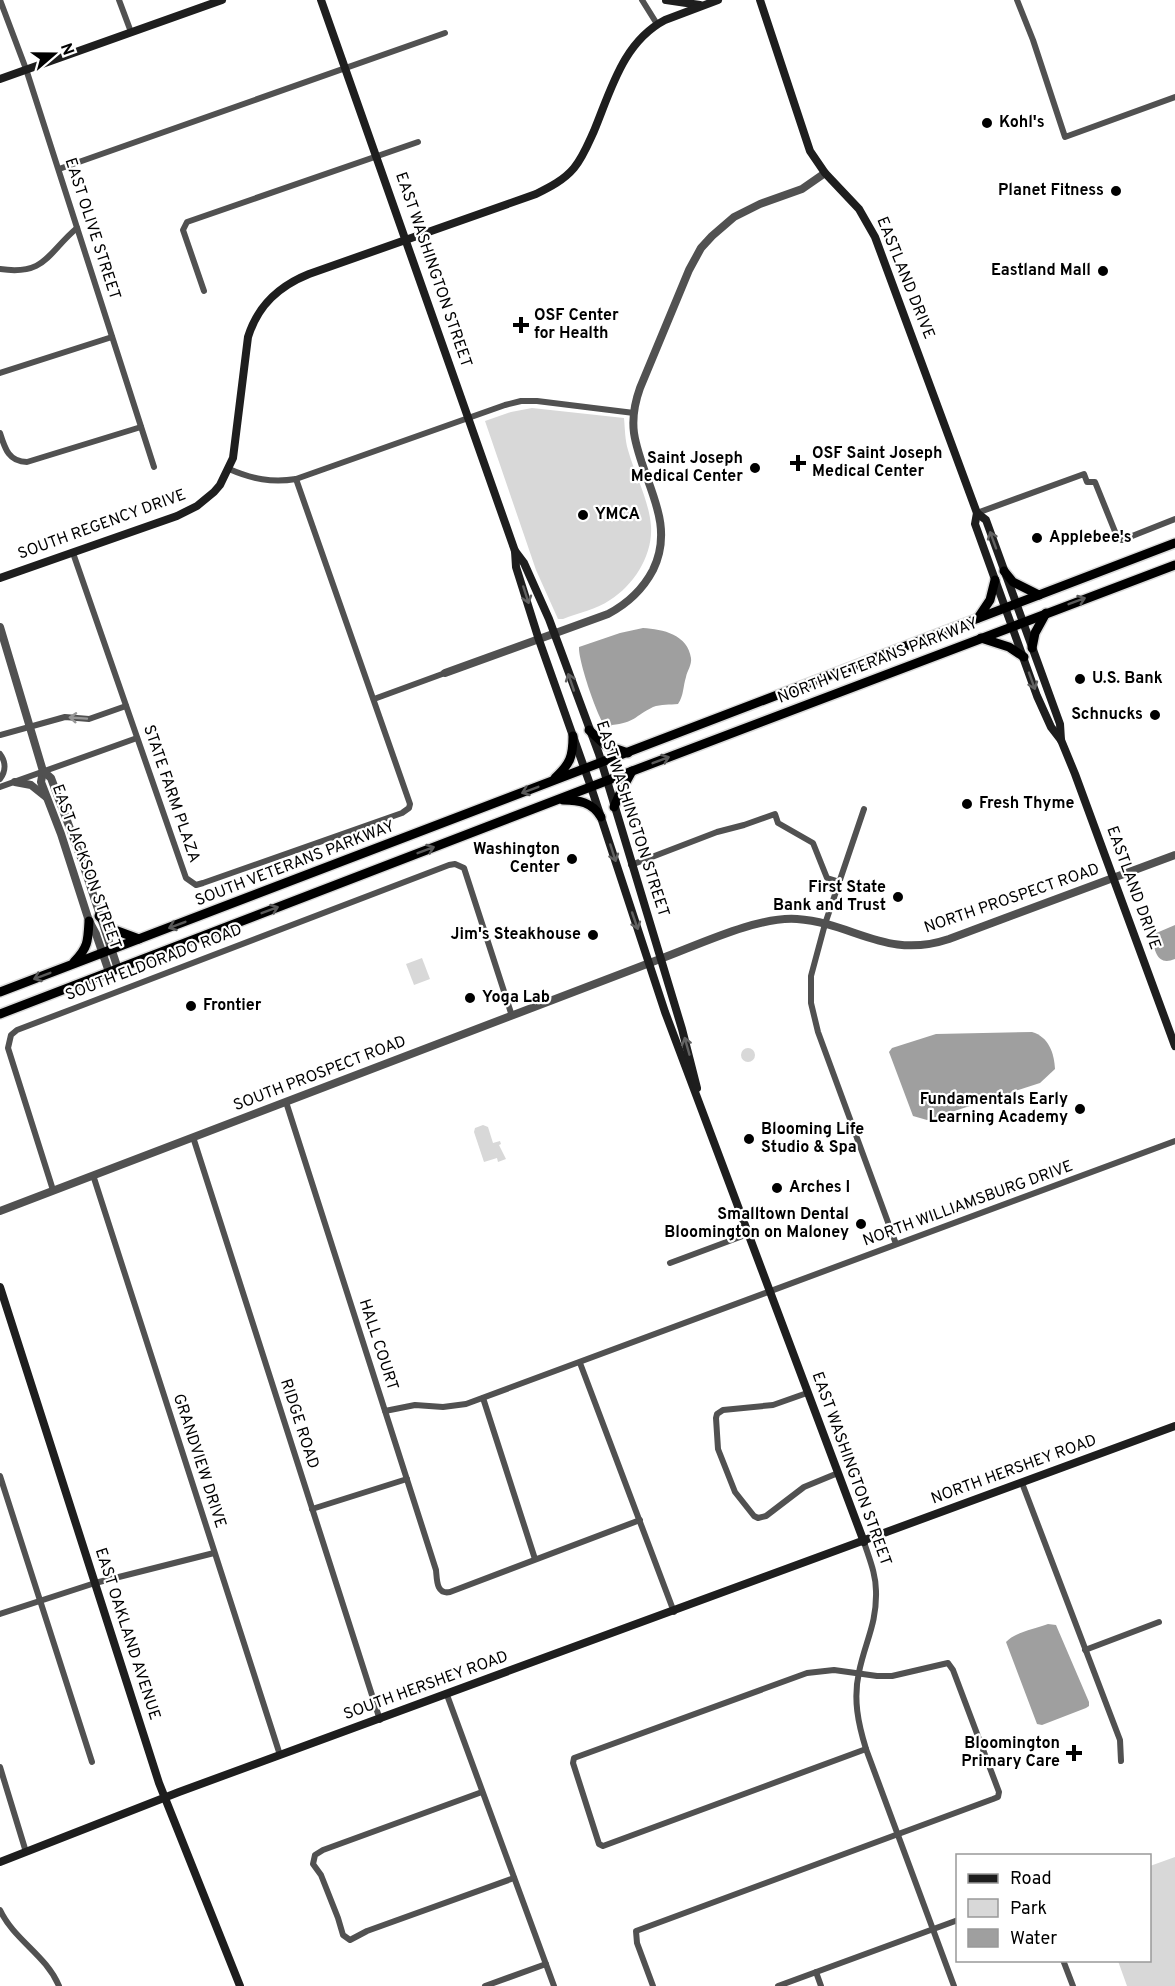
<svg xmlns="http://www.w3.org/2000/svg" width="1175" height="1986" font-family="Overpass,sans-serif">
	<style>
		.green { fill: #d8d8d8 }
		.water { fill: #9f9f9f }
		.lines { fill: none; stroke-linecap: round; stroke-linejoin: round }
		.trunk-casing { stroke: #dbdbdb; stroke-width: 12 }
		.minor { stroke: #515151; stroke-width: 6 }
		.tertiary { stroke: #515151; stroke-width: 8 }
		.secondary { stroke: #1e1e1e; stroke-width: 8 }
		.trunk { stroke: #000; stroke-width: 9 }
		.oneway { stroke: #626262 }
		.oneway2 { stroke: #595959 }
		.oneway3 { stroke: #979797 }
		.poi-dot { fill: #000; stroke: #fff; stroke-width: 2 }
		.labels { text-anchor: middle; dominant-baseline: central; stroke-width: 4.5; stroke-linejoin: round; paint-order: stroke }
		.poi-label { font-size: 16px; font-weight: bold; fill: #000; stroke: #fff; text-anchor: start }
		.street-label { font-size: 16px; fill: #000; stroke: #fff }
	</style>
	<rect width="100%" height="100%" fill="#fff"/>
	<!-- green -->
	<g class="green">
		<path d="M532,408L624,418C625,429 625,440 628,450C635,475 649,500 651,526C653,555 634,585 610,600C597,609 578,613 563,619H558L536,570L485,421L511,412Z"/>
		<path d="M422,958L430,979L414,985L406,964Z"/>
		<circle cx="748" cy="1055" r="7"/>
		<path d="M483,1125L488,1127L493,1143L500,1141L501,1144L499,1145L506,1159L498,1162L497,1158L484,1162L474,1132L475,1128Z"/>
		<path d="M1175,1857V1986H1127L1118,1961L1150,1960V1866Z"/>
	</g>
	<!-- water -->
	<g class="water">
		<path d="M643,628C663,629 688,635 691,658C692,665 687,671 686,677C683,686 684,695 678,704C670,705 661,704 653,707C635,716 634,723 612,725L609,729H607C598,720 578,660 579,647L620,633Z"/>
		<path d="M1175,925V959C1158,966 1155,953 1152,938L1154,934Z"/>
		<path d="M1032,1032C1049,1037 1054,1053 1055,1069L1040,1083L927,1120L913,1116L889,1052L892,1048L936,1034Z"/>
		<path d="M1048,1624L1056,1625L1089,1702V1706L1086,1708L1042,1725L1037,1724L1006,1642C1015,1632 1035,1629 1048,1624Z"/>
	</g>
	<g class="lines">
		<!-- trunk casing -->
		<g class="trunk-casing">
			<g id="trunk">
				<path d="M1004,571L1013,582L1039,595"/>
				<path d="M978,618L990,600L995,580"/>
				<path d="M981,638L1009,647L1024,657"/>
				<path d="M1032,648L1035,633L1046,613"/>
				<path d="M589,730L605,745L628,753"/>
				<path d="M555,778C570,764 573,757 573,736"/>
				<path d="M563,800C579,800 592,802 601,817"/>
				<path d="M614,807L621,791L632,771"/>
				<path d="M99,916L112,929L139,939"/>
				<path d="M74,962C88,948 88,941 89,921"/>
				<path d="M0,992L1175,543"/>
				<path d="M0,1014L606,781L1175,565"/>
			</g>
		</g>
		<!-- minor -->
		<g class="minor">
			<path d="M0,0L26,69L154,467"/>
			<path d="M119,0L131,32"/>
			<path d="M642,0L657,24"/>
			<path d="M1017,0L1033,40L1065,137L1175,97"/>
			<path d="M59,169L445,33"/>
			<path d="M0,269C46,276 48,252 77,228"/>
			<path d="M204,291L183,230L187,222L418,142"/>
			<path d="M0,373L112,337"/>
			<path d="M0,433C5,449 9,462 27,462L141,427"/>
			<path d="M229,469C252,479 272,483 296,479L505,405L521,401H537L634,413"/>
			<path d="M977,513L1084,474L1087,482H1095L1118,539L1122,540L1175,519"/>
			<path d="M73,553L186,878L196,885L203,883L402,813L409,808L410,804L296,479"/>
			<path d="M374,699L445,673"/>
			<path d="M0,735L65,717L89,719L126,706"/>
			<path d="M0,754C6,762 6,771 0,779"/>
			<path d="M0,787L137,738"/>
			<path d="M864,809L825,924L811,976V1003L818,1032L896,1244"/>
			<path d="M631,865L717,832L744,825L775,814L778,823L813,843L827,878L840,882"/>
			<path d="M286,1102L436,1570C437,1579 436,1595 450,1592L640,1520"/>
			<path d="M193,1137L380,1720"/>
			<path d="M93,1175L280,1755"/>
			<path d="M53,1190L8,1048L11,1035L17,1030L75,1008L449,865L455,864L464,868L512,1016"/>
			<path d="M670,1263L748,1234"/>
			<path d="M580,1363L674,1612"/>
			<path d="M807,1393L773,1405L723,1410L717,1414L716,1418L718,1449L735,1492L754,1516L758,1518L766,1516L804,1487L838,1473"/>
			<path d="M483,1398L535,1559"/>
			<path d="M385,1411L415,1405L443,1407L466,1404L1175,1141"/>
			<path d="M0,1476L92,1762"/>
			<path d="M1022,1483L1120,1740L1121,1761"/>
			<path d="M312,1509L407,1479"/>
			<path d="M864,1542C869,1558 876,1574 876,1591C877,1624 865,1642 859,1672C853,1699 858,1723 866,1749L954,1986"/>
			<path d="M0,1614L95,1583L214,1553"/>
			<path d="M1085,1650L1159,1622"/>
			<path d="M447,1695L554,1986"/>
			<path d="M0,1767L26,1852"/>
			<path d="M482,1792L323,1850L315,1855L313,1864L321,1875L338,1918L343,1935L350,1940L367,1931L514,1878"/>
			<path d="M0,1910C14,1940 46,1955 59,1986"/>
			<path d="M1063,1960L1073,1986"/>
			<path d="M816,1972L821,1986"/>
			<path d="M485,1986L546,1964"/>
			<path d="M653,1986L637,1943L636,1931L993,1799L998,1797L999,1792L953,1670L948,1663L892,1676H877L834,1670L807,1673L574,1758L573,1763L599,1844L603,1846L866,1749"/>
			<path d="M778,1986L958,1920"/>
		</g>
		<!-- tertiary -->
		<g class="tertiary">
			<path d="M0,627L43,771L41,782L61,834L89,921L96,934L109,972"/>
			<path d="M445,673L608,614C627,604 643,589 653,570C677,521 641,480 634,433C632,418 635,402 640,388L689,270L701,248L712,236L734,217L760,204L802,189L825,173"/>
			<path d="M43,771L51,778L81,858L118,969"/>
			<path d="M15,782L31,785L46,797"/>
			<path d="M0,1211L660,959C698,945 758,916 797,919C854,923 886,960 949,939L1175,855"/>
		</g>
		<!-- secondary -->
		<g class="secondary">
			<path d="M321,0L515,551L516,567L539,640L591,787L665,1012L864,1542"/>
			<path d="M666,0L700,5"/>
			<path d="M760,0L810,151L825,173L859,209L875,237L977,513L986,520L1060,724L1061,740"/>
			<path d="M0,79L222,0"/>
			<path d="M977,513L975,524L1037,696L1051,727L1061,740L1075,774L1175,1046"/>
			<path d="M515,551L524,563L549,619L599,754L682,1029L697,1088"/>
			<path d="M0,578L177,516L197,506L214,492L220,485L233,458L248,337C258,305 279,286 309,274L536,194C550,187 564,180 574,168C583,157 588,144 594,131C611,90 623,42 665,20L718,0"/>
			<path d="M0,1287L159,1783L240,1986"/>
			<path d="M0,1862L179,1792L1175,1426"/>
		</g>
		<!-- trunk -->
		<use href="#trunk" class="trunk"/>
	</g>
	<!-- one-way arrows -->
	<defs><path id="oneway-shaft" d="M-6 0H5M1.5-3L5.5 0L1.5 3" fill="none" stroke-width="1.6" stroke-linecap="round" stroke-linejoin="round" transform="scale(1.5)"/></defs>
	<g class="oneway">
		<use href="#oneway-shaft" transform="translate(993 540) rotate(-110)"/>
		<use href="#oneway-shaft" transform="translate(526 595) rotate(72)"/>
		<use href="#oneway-shaft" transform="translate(1032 681) rotate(70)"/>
		<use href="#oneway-shaft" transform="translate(571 682) rotate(-109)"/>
		<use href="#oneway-shaft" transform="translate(613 853) rotate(72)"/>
		<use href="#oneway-shaft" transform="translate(635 921) rotate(71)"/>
		<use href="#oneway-shaft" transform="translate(687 1046) rotate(-106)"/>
	</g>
	<g class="oneway2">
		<use href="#oneway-shaft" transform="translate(1077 601) rotate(-21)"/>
		<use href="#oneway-shaft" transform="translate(661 760) rotate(-21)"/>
		<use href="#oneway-shaft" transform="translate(530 790) rotate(159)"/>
		<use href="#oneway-shaft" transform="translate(426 850) rotate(-21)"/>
		<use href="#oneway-shaft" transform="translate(270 910) rotate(-21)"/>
		<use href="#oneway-shaft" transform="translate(177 925) rotate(159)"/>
		<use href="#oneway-shaft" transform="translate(42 976) rotate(159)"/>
	</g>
	<use class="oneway3" href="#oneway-shaft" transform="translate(78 718) rotate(-176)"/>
	<!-- markers -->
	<g class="poi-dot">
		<circle cx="987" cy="123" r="6"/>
		<circle cx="1116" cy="191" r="6"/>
		<circle cx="1103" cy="271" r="6"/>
		<path d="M518 316h6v6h6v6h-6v6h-6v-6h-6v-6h6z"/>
		<path d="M795 454h6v6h6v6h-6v6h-6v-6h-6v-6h6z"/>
		<circle cx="755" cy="468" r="6"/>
		<circle cx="583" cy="515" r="6"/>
		<circle cx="1037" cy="538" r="6"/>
		<circle cx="1080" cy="679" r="6"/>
		<circle cx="1155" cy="715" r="6"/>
		<circle cx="967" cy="804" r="6"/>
		<circle cx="572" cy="859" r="6"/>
		<circle cx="898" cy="897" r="6"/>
		<circle cx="593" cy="935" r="6"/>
		<circle cx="470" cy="998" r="6"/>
		<circle cx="191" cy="1006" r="6"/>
		<circle cx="1080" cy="1109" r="6"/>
		<circle cx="749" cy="1139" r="6"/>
		<circle cx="777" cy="1188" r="6"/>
		<circle cx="861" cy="1224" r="6"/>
		<path d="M1071 1744h6v6h6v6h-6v6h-6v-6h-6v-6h6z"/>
	</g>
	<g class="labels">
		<!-- poi labels -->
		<g class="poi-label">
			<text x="999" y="123">Kohl's</text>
			<text x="1104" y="191" text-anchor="end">Planet Fitness</text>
			<text x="1091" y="271" text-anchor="end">Eastland Mall</text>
			<text x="534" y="316">OSF Center<tspan x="534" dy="18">for Health</tspan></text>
			<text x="812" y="454">OSF Saint Joseph<tspan x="812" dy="18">Medical Center</tspan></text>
			<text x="743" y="459" text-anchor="end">Saint Joseph<tspan x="743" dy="18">Medical Center</tspan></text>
			<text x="595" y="515">YMCA</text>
			<text x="1049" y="538">Applebee's</text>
			<text x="1092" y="679">U.S. Bank</text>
			<text x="1143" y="715" text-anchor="end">Schnucks</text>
			<text x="979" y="804">Fresh Thyme</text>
			<text x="560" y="850" text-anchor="end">Washington<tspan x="560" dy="18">Center</tspan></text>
			<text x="886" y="888" text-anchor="end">First State<tspan x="886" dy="18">Bank and Trust</tspan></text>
			<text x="581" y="935" text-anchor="end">Jim's Steakhouse</text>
			<text x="482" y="998">Yoga Lab</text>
			<text x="203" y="1006">Frontier</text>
			<text x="1068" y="1100" text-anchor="end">Fundamentals Early<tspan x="1068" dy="18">Learning Academy</tspan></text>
			<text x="761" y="1130">Blooming Life<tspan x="761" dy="18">Studio &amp; Spa</tspan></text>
			<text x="789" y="1188">Arches I</text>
			<text x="849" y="1215" text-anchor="end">Smalltown Dental<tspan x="849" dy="18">Bloomington on Maloney</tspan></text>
			<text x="1060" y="1744" text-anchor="end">Bloomington<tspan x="1060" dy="18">Primary Care</tspan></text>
		</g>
		<!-- street labels -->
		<g class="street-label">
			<text transform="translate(92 229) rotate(72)">EAST OLIVE STREET</text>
			<text transform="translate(433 270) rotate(71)">EAST WASHINGTON STREET</text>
			<text transform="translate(905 278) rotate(68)">EASTLAND DRIVE</text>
			<text transform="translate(102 525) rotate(-20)">SOUTH REGENCY DRIVE</text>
			<text transform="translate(878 661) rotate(-21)">NORTH VETERANS PARKWAY</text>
			<text transform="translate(171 794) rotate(71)">STATE FARM PLAZA</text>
			<text transform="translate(632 819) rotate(72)">EAST WASHINGTON STREET</text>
			<text transform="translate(295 864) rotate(-21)">SOUTH VETERANS PARKWAY</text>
			<text transform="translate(86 867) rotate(70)">EAST JACKSON STREET</text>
			<text transform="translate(1133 888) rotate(70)">EASTLAND DRIVE</text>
			<text transform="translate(1012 899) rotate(-19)">NORTH PROSPECT ROAD</text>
			<text transform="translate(154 963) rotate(-21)">SOUTH ELDORADO ROAD</text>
			<text transform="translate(320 1074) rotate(-21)">SOUTH PROSPECT ROAD</text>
			<text transform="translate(968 1204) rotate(-20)">NORTH WILLIAMSBURG DRIVE</text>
			<text transform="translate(378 1345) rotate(72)">HALL COURT</text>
			<text transform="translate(299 1424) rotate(72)">RIDGE ROAD</text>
			<text transform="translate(199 1461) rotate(72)">GRANDVIEW DRIVE</text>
			<text transform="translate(851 1469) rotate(70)">EAST WASHINGTON STREET</text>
			<text transform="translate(1014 1470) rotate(-20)">NORTH HERSHEY ROAD</text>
			<text transform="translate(127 1634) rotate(72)">EAST OAKLAND AVENUE</text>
			<text transform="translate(426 1686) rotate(-20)">SOUTH HERSHEY ROAD</text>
		</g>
	</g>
	<!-- legend -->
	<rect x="956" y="1854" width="195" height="108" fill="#ffffff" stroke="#999999" stroke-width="1.5"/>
	<rect x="968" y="1874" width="30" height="9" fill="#1e1e1e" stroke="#999999" stroke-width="1.5"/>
	<text x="1010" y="1884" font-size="18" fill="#000000">Road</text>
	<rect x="968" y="1899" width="30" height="18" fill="#d8d8d8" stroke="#999999" stroke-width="1.5"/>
	<text x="1010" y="1914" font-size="18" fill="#000000">Park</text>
	<rect x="968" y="1929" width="30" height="18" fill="#9f9f9f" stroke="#999999" stroke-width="1.5"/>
	<text x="1010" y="1944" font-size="18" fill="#000000">Water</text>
	<!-- north arrow -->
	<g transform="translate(54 54) rotate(70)" stroke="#ffffff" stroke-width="4.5" paint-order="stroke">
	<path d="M0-4.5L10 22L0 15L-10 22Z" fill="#000000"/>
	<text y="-9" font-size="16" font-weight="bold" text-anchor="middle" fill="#000000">N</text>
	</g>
</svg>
